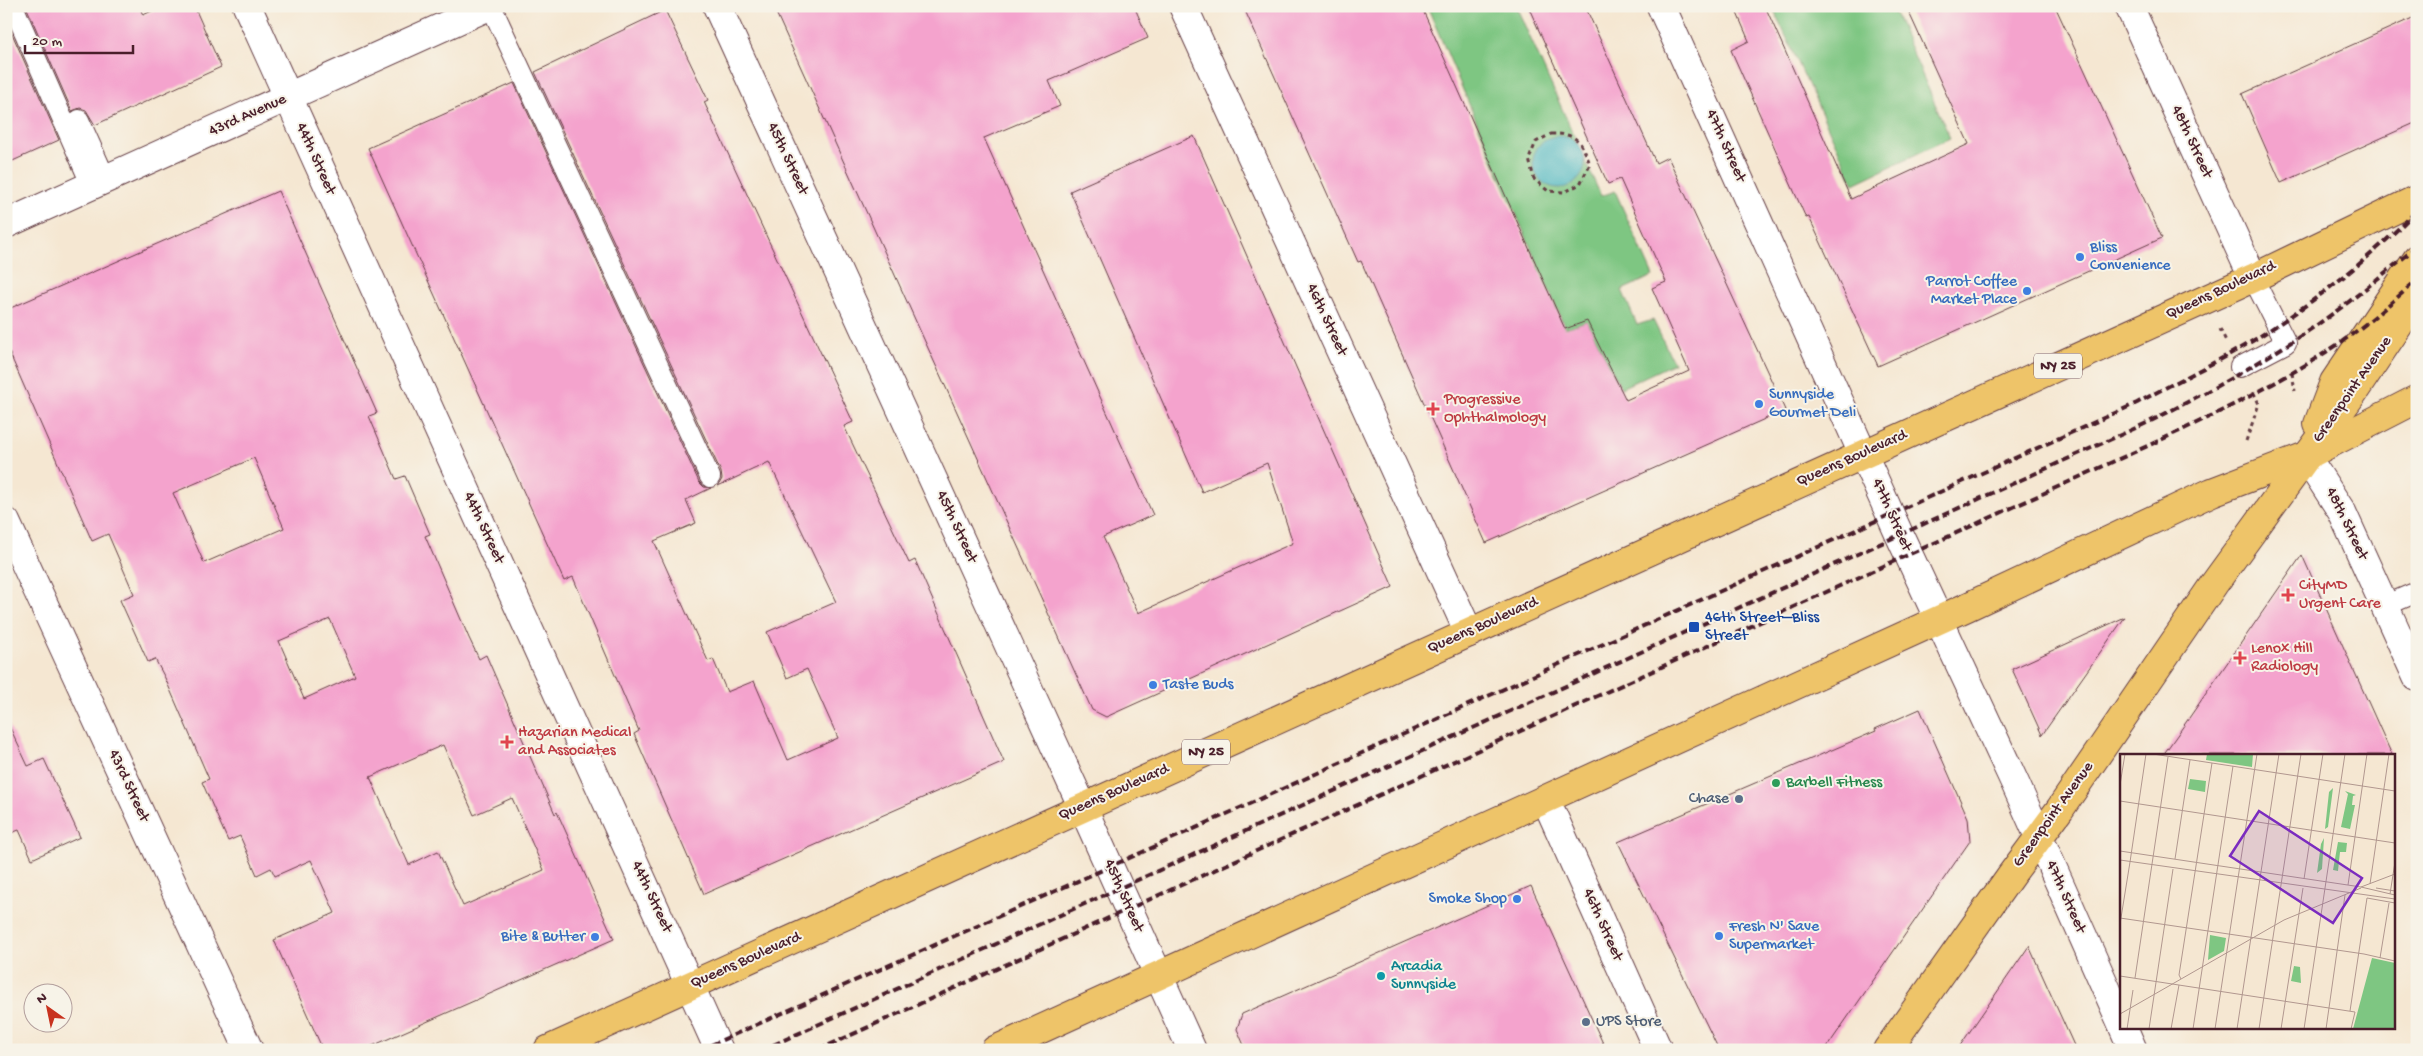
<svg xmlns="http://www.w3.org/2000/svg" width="2423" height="1056" font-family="'Gochi Hand',sans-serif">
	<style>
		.green { fill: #7ec682; stroke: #647256 }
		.water { fill: #46b5c0; stroke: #486a76 }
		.building { fill: #f4a3cd; fill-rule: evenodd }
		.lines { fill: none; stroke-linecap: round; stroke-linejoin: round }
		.service-casing { stroke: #643d44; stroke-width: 22 }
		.minor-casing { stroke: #643d44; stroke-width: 30 }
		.tertiary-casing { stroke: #643d44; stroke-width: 30 }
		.primary-casing { stroke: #643d44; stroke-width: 30 }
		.path { stroke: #643d44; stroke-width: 3; stroke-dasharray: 4 4; stroke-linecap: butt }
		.service { stroke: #fff; stroke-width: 20 }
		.minor { stroke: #fff; stroke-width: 28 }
		.tertiary { stroke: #fff; stroke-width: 28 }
		.primary { stroke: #eec469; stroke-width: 28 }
		.rail { stroke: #4a1f2b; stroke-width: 4; stroke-dasharray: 8 4; stroke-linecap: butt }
		.shop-dot { fill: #3f7fe0; stroke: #f7f3e8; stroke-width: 2 }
		.health-dot { fill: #e0444e; stroke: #f7f3e8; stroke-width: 2 }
		.transit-dot { fill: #1a4fb4; stroke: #f7f3e8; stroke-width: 2 }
		.leisure-dot { fill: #2e9e5b; stroke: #f7f3e8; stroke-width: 2 }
		.service-dot { fill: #5c6f8a; stroke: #f7f3e8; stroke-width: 2 }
		.culture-dot { fill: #0f9aa8; stroke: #f7f3e8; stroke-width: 2 }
		.labels { text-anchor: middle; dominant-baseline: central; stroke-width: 4; stroke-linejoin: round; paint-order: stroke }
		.shield { fill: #f7f3e8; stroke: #7e5f64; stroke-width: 1 }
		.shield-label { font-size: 15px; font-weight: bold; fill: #4a1f2b }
		.street-label { font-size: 16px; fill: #4a1f2b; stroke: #f7f3e8 }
		.shop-label { font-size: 16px; fill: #366cbe; stroke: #f7f3e8; text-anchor: start }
		.health-label { font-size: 16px; fill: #be3a42; stroke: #f7f3e8; text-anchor: start }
		.transit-label { font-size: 16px; fill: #164399; stroke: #f7f3e8; text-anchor: start }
		.leisure-label { font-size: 16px; fill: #27864d; stroke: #f7f3e8; text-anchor: start }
		.service-label { font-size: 16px; fill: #4e5e75; stroke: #f7f3e8; text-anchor: end }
		.culture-label { font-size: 16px; fill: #0d838f; stroke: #f7f3e8; text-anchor: start }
		.inset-road { fill: none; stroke: #b1978f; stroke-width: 1 }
		.view { fill: #7b2cbf; fill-opacity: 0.15; stroke: #7b2cbf; stroke-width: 2.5 }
		.inset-edge { fill: none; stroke: #4a1f2b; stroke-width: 2.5 }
	</style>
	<rect width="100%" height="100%" fill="#f7f3e8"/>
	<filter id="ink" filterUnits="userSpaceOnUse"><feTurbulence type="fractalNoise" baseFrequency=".02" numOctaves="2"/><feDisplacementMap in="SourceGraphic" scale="10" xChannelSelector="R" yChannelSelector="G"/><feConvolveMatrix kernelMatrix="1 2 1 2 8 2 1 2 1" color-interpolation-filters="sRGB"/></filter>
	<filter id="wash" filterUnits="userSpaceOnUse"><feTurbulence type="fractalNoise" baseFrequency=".0096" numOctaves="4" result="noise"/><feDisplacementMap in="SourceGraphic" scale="20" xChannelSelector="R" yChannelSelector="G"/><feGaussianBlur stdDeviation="1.12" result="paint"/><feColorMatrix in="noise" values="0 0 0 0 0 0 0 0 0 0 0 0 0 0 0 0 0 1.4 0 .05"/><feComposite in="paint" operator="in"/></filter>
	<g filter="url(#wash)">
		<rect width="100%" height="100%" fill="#f5e7d2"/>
		<!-- green -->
		<g class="green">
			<path d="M1427,6H1516L1601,196L1615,191L1653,276L1622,290L1637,325L1653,320L1674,363L1621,388L1587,321L1565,328Z"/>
			<path d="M1772,6H1892L1950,138L1854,184Z"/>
		</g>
		<!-- water -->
		<circle class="water" cx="1559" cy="162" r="26"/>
		<g id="blocks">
			<!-- building -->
			<g class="building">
				<path d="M26,6H139L143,15L163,6H194L221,67L95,125L86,110L80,108L72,111Z"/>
				<path d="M773,6H1134L1148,38L1049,81L1060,106L984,138L1153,515L1103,537L1138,613L1293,543L1267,463L1202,492L1070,191L1194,136L1393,587L1106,717L1092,710Z"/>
				<path d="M1243,6H1421L1565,329L1587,321L1626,400L1689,371L1652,288L1666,282L1620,179L1608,184L1528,6H1585L1656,163L1668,157L1785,410L1486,543L1361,261L1358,262Z"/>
				<path d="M1734,6H1765L1851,199L1969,144L1906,6H2055L2162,238L1878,366L1809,217L1806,218L1731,50L1749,41Z"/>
				<path d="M665,10L708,100L704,102L853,422L844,426L909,563L915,560L1004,762L704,894L634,734L639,731L586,608L573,577L564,581L368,148L514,83L699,482L704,487L711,488L686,500L696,523L654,541L708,661L713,659L727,692L754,681L788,760L838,738L807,669L787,678L767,632L836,602L769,462L718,486L722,479L721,472L535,72Z"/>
				<path d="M2417,16V122L2281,183L2242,94Z"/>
				<path d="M6,20L59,140L6,164Z"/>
				<path d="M278,191L377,413L369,416L396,479L405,476L430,534L425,536L469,638L479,659L486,655L555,814L557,812L614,939L363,1050H323L274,940L335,913L311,860L275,876L271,868L257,875L240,836L228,841L202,782L209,779L165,678L155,659L148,662L120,600L134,594L108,534L92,541L6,345V310ZM254,458L284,528L204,563L173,493ZM330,619L355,676L304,699L279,641ZM443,745L474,815L512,798L544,870L463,906L438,851L409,865L370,777Z"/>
				<path d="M2302,555L2392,755H2163L2180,731Z"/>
				<path d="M2125,617L2042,735L2012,669Z"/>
				<path d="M1920,709L1968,818L1970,841L1825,1050H1719L1618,842L1876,731L1875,729Z"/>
				<path d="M6,719L28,766L44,759L80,837L32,859L19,830L6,835Z"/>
				<path d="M1531,886L1606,1050H1246L1237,1029L1242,1014Z"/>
				<path d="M2029,946L2076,1050H1957Z"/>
			</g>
		</g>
	</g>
	<g filter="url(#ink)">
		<use href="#blocks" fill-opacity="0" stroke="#643d44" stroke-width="1"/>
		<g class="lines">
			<!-- service casing -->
			<g class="service-casing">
				<g id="service">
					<path d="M13,6L92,186"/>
					<path d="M491,6L710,477"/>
					<path d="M79,120L106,180"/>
					<path d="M2240,367L2286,343L2253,278"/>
					<path d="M2384,606L2417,592"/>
				</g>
			</g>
			<!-- minor casing -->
			<g class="minor-casing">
				<g id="minor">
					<path d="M247,6L719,1050"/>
					<path d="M717,6L1083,808L1192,1050"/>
					<path d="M1183,6L1469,633"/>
					<path d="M1661,6L1899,534L2015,783L2122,1024"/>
					<path d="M6,224L489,6"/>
					<path d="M2306,456L2342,512L2417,677"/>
					<path d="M6,522L249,1050"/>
					<path d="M1546,800L1658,1050"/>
					<path d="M2123,1027L2133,1050"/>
				</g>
			</g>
			<!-- tertiary casing -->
			<g class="tertiary-casing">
				<path id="tertiary" d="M2129,6L2253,278"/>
			</g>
			<!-- primary casing -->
			<g class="primary-casing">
				<g id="primary">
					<path d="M2318,424L2334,382L2417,259"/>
					<path d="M548,1050L2253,278L2417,199"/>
					<path d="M995,1050L1967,607L2212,492L2306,456L2417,399"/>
					<path d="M1887,1050L2011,875L2060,809L2214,584L2354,392L2417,298"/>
				</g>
			</g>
			<!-- path -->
			<g class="path">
				<path d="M1551,134C1577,133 1581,141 1590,164L1580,184L1565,192L1548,191L1534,179L1529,159L1536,142Z"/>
				<path d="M2220,329L2226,341"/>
				<path d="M2292,373L2295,391"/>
				<path d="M2246,441L2259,404L2254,393"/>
			</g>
			<!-- service -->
			<use href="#service" class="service"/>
			<!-- minor -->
			<use href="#minor" class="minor"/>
			<!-- tertiary -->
			<use href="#tertiary" class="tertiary"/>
			<!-- primary -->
			<use href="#primary" class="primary"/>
			<!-- rail -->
			<g class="rail">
				<path d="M700,1050L1156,846L2137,403C2175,382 2216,363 2254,340C2313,303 2369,260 2417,210"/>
				<path d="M762,1050L2149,422C2229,381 2307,338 2376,280C2389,269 2405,258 2417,245"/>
				<path d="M818,1050L2062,485C2155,442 2251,402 2337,345C2365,326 2391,303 2417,280"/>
			</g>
		</g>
	</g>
	<!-- markers -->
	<g class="shop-dot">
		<circle cx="2080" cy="257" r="5"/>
		<circle cx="2027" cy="291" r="5"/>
		<circle cx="1759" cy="404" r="5"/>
		<circle cx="1153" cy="685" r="5"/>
		<circle cx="1517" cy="899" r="5"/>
		<circle cx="1719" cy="936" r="5"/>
		<circle cx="595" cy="937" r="5"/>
	</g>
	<g class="health-dot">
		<path d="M1430.5 401.5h5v5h5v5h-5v5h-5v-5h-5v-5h5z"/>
		<path d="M2285.5 587.5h5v5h5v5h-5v5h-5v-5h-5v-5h5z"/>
		<path d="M2237.5 650.5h5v5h5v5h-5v5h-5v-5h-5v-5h5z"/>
		<path d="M504.5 734.5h5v5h5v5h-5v5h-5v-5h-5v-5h5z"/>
	</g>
	<rect class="transit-dot" x="1688" y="621" width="12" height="12" rx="2.5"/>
	<circle class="leisure-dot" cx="1776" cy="783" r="5"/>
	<g class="service-dot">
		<circle cx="1739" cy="799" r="5"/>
		<circle cx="1586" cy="1022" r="5"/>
	</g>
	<circle class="culture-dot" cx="1381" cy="976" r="5"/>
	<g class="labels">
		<!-- shield labels -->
		<g class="shield">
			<rect x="2034" y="353.5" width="48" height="25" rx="4"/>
			<rect x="1182" y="739.5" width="48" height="25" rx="4"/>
		</g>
		<g class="shield-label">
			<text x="2058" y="366">NY 25</text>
			<text x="1206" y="752">NY 25</text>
		</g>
		<!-- street labels -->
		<g class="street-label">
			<text transform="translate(248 116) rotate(-24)">43rd Avenue</text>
			<text transform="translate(2191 142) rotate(65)">48th Street</text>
			<text transform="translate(1725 146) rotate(66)">47th Street</text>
			<text transform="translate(315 159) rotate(66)">44th Street</text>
			<text transform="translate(787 159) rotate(65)">45th Street</text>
			<text transform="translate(2221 291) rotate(-25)">Queens Boulevard</text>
			<text transform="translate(1326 320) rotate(65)">46th Street</text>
			<text transform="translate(2353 390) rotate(-55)">Greenpoint Avenue</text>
			<text transform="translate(1852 459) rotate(-24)">Queens Boulevard</text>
			<text transform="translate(1891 515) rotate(66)">47th Street</text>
			<text transform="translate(2346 524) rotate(64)">48th Street</text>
			<text transform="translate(956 527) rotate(65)">45th Street</text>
			<text transform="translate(483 528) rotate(65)">44th Street</text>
			<text transform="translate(1483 626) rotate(-24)">Queens Boulevard</text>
			<text transform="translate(128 786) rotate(65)">43rd Street</text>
			<text transform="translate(1114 793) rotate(-24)">Queens Boulevard</text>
			<text transform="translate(2054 815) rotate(-54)">Greenpoint Avenue</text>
			<text transform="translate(1123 896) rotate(66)">45th Street</text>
			<text transform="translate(651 897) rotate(65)">44th Street</text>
			<text transform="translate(2065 897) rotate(66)">47th Street</text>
			<text transform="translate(1602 925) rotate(66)">46th Street</text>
			<text transform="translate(746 961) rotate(-24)">Queens Boulevard</text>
		</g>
		<!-- shop labels -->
		<g class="shop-label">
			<text x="2090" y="248">Bliss<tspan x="2090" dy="18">Convenience</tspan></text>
			<text x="2017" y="282" text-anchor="end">Parrot Coffee<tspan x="2017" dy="18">Market Place</tspan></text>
			<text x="1769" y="395">Sunnyside<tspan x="1769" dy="18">Gourmet Deli</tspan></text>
			<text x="1163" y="685">Taste Buds</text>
			<text x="1507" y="899" text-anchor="end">Smoke Shop</text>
			<text x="1729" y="927">Fresh N' Save<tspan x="1729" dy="18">Supermarket</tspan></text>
			<text x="585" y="937" text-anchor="end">Bite &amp; Butter</text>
		</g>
		<!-- health labels -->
		<g class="health-label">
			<text x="1444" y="400">Progressive<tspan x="1444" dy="18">Ophthalmology</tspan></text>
			<text x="2299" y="586">CityMD<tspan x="2299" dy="18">Urgent Care</tspan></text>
			<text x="2251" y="649">Lenox Hill<tspan x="2251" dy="18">Radiology</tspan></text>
			<text x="518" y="733">Hazarian Medical<tspan x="518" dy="18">and Associates</tspan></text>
		</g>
		<!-- transit labels -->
		<g class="transit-label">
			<text x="1705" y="618">46th Street–Bliss<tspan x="1705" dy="18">Street</tspan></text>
		</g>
		<!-- leisure labels -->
		<g class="leisure-label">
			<text x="1786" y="783">Barbell Fitness</text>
		</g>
		<!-- service labels -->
		<g class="service-label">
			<text x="1729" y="799">Chase</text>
			<text x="1596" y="1022" text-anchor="start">UPS Store</text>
		</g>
		<!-- culture labels -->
		<g class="culture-label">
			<text x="1391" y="967">Arcadia<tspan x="1391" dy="18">Sunnyside</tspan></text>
		</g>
	</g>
	<!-- overview -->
	<g transform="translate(2120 754)">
		<rect width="275" height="275" fill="#f5e7d2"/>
		<path d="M87,0H133L132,13L86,6ZM70,25L86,27L85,38L68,35ZM213,34L208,73L205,75L209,38ZM225,37L236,41L233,42L232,51H235L230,75L221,73L228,40ZM204,84L202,115L197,119L201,90ZM218,88L227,89L226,98H220L218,117L213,116ZM90,181L106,184L104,197L88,206ZM252,204L275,209V275H233ZM174,212L180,213L181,229L171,227Z" fill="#7ec682"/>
		<path class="inset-road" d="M33,0L275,37M0,31L5,0M0,47L275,89M0,97L241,133L275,141M55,105L70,6M0,106L275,145M10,108L26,0M184,125L203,0M250,130L269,0M228,131L247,0M241,133L275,120M256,134L275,137M270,140L275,108M0,164L244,200L275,207M0,170L10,108M260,204L269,149M0,222L235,258L231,275M15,224L48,3M61,225L59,221L92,9M230,257L247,144L275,149M0,260L164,166L241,134M7,275L13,236M29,275L53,115M51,275L59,231M73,275L113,12M95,275L137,0M117,275L159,0M139,275L181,0M161,275L183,134M184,275L225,0M206,275L225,141"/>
		<path class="view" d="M139,57L242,124L213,169L110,102Z"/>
		<rect width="275" height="275" class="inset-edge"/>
	</g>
	<!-- margin -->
	<rect width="2423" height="1056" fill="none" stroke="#f7f3e8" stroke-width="25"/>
	<!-- north arrow -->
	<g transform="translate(48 1008) rotate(327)"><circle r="24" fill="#f7f3e8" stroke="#b29e9c"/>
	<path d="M0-4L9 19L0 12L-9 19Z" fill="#c8321e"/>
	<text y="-8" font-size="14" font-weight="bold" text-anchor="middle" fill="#4a1f2b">N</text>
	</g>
	<!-- scale -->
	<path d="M25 45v8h108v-8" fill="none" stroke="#4a1f2b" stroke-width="2.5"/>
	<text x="32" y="45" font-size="15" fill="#4a1f2b" stroke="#f7f3e8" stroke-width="4" paint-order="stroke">20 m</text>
</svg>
